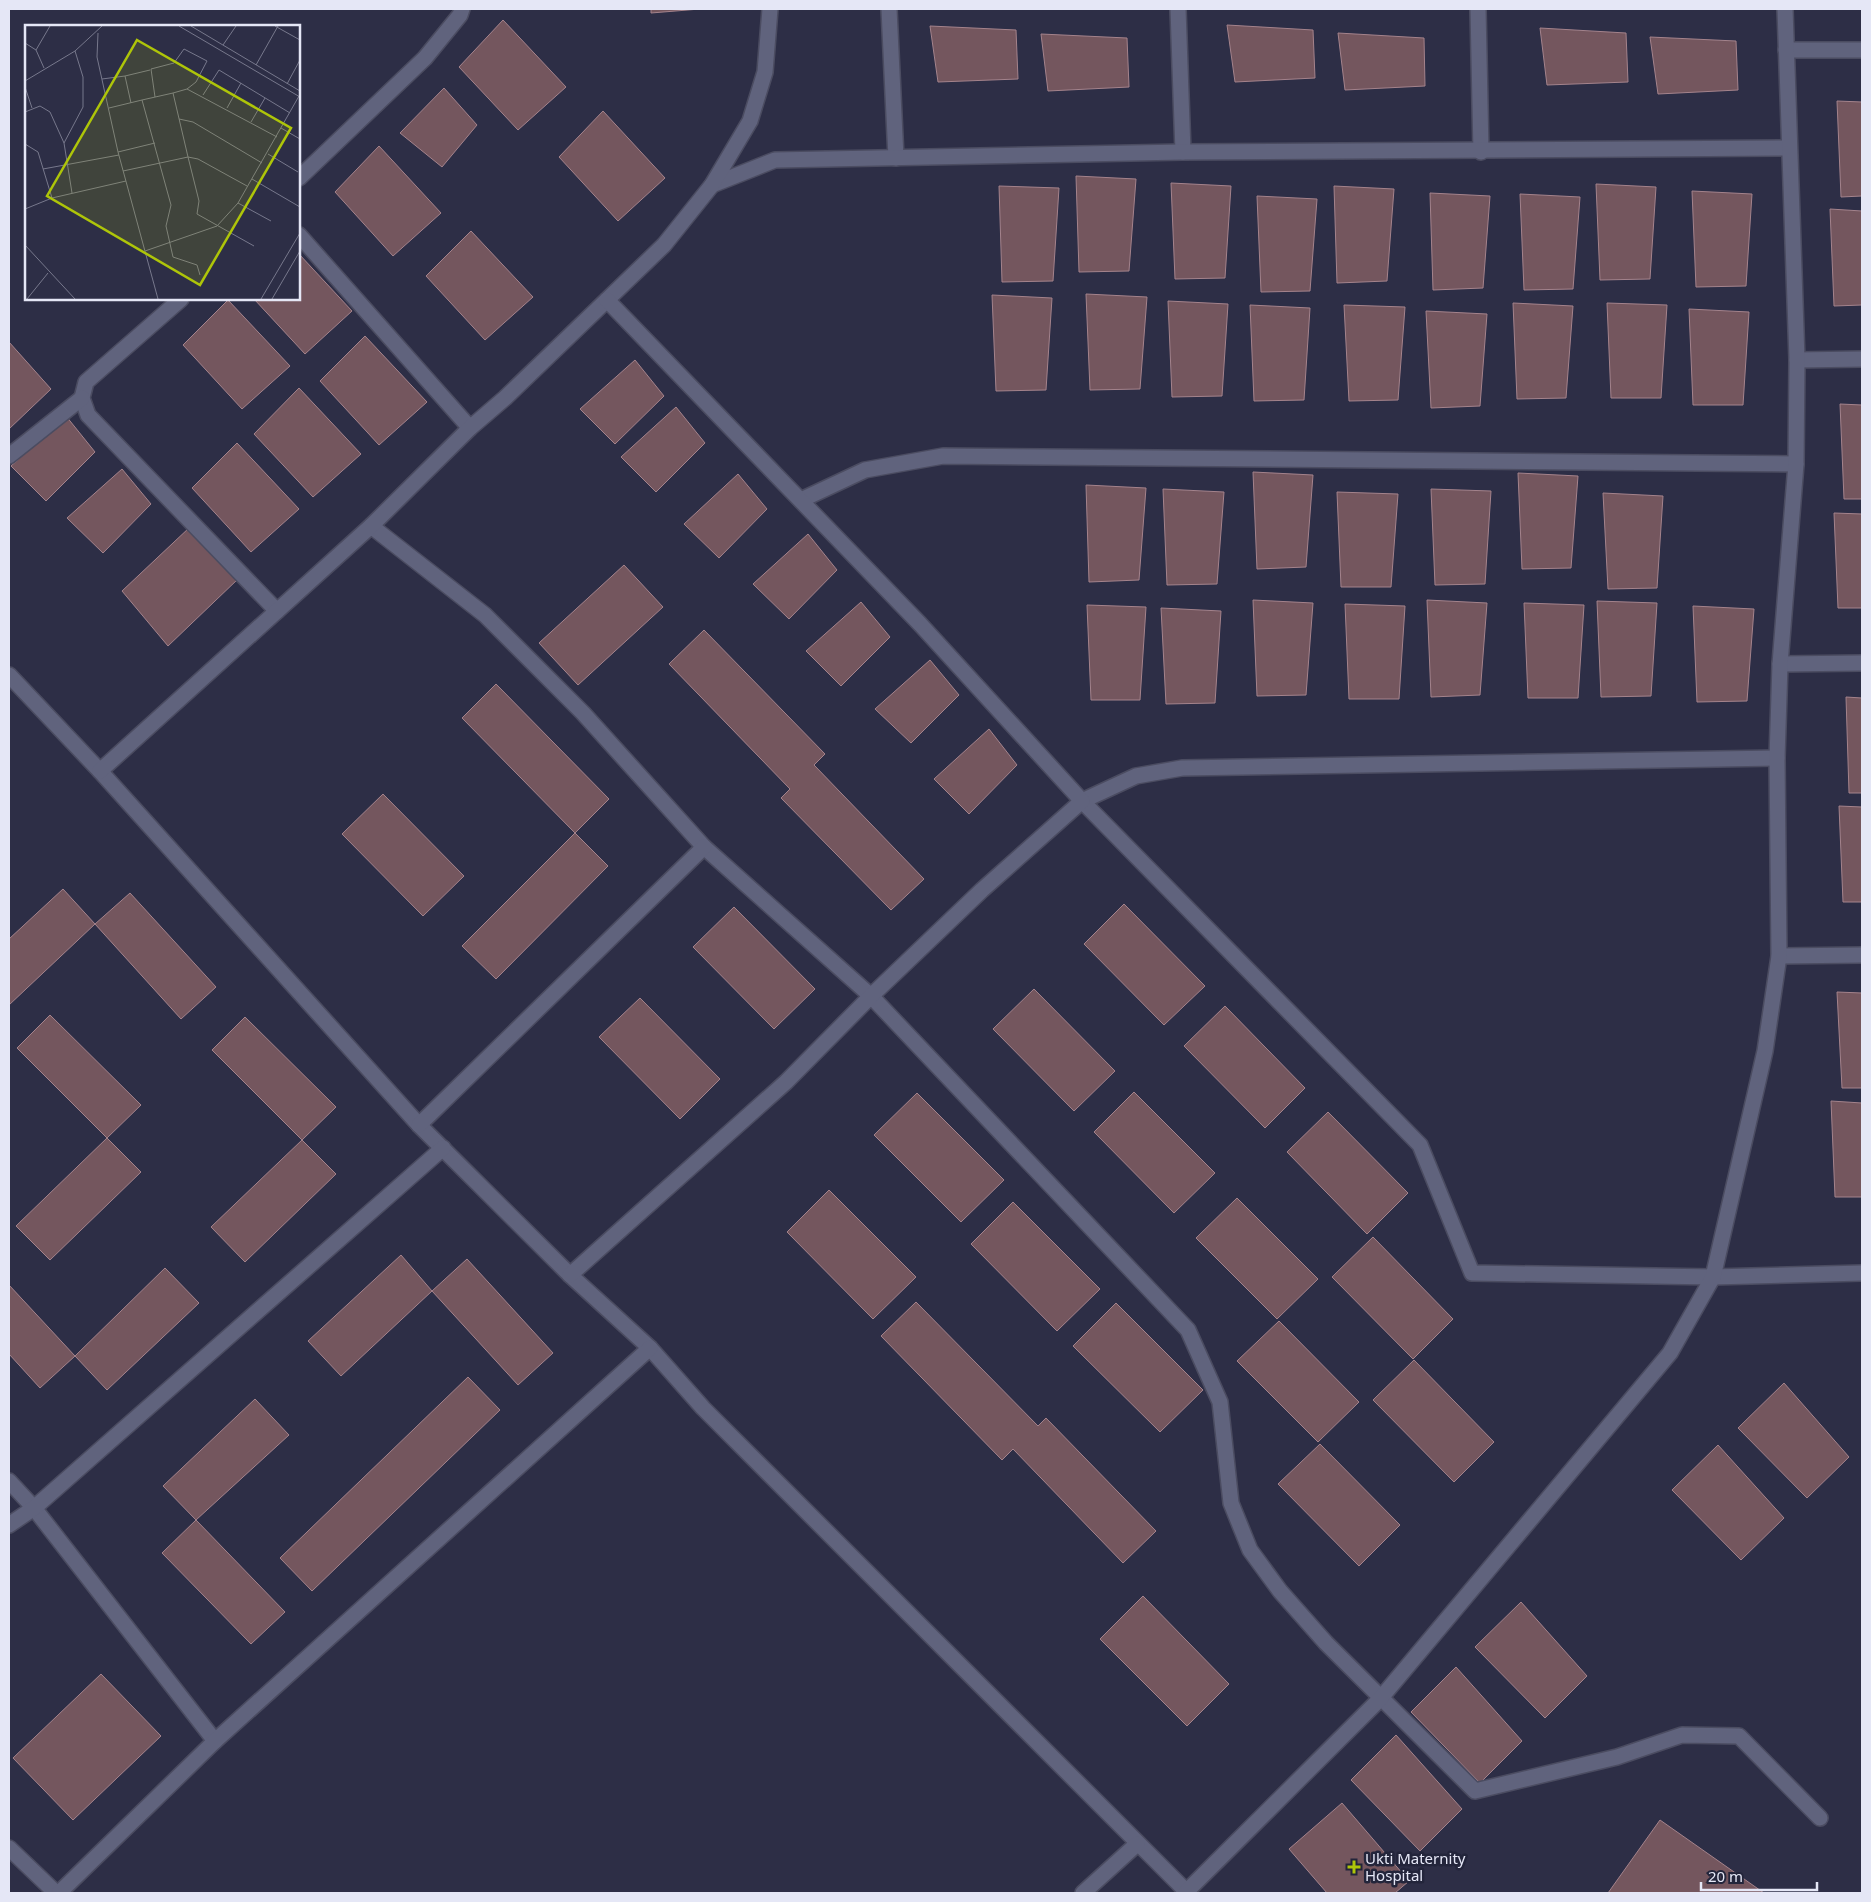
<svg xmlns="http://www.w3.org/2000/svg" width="1871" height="1902" font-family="'Noto Sans',sans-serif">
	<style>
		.building { fill: #74565e; stroke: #a4838c }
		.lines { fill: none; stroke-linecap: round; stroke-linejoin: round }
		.minor-casing { stroke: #4b4c61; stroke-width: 18 }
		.minor { stroke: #60637d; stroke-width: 15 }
		.poi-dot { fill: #aec509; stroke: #23253b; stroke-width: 2 }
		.labels { text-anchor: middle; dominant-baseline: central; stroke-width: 5; stroke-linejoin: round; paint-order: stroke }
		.poi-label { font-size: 15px; fill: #e5e7f6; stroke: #23253b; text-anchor: start }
		.inset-road { fill: none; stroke: #77788c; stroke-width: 1 }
		.view { fill: #aec509; fill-opacity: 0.15; stroke: #aec509; stroke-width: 2.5 }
		.inset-edge { fill: none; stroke: #e5e7f6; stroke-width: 2.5 }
	</style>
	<rect width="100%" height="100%" fill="#2d2e46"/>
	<!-- building -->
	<g class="building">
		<path d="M651,9H700L651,13Z"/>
		<path d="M503,20L566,87L518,130L459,67Z"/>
		<path d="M1227,25L1313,30L1315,78L1235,82Z"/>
		<path d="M930,26L1016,30L1018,79L938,82Z"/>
		<path d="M1540,28L1626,33L1628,82L1547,85Z"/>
		<path d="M1338,33L1424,38L1425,86L1345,90Z"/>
		<path d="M1041,34L1127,38L1129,87L1048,91Z"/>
		<path d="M1650,37L1736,41L1738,90L1658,94Z"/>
		<path d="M444,88L477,125L442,167L400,133Z"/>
		<path d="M1837,101L1862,102V196L1841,197Z"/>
		<path d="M603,111L665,178L618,221L559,157Z"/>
		<path d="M379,146L441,213L393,256L335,192Z"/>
		<path d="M1076,176L1136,179L1129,271L1079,272Z"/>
		<path d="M1171,183L1231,186L1225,278L1175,279Z"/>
		<path d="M1596,184L1656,187L1650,279L1600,280Z"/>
		<path d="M999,186L1059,188L1053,281L1002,282Z"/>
		<path d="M1334,186L1394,189L1387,281L1337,283Z"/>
		<path d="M1692,191L1752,194L1746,286L1696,287Z"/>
		<path d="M1430,193L1490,196L1483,288L1433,290Z"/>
		<path d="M1520,194L1580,197L1573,289L1524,290Z"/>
		<path d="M1257,196L1317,199L1310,291L1261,292Z"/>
		<path d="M1830,209L1862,211V305L1834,306Z"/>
		<path d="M471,231L533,297L485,340L426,276Z"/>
		<path d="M299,254L352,311L305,354L254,299H299Z"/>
		<path d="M1086,294L1147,297L1140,389L1090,390Z"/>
		<path d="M992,295L1052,298L1046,390L996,391Z"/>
		<path d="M228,300L290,366L242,409L183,345Z"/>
		<path d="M1168,301L1228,304L1222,396L1172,397Z"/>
		<path d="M1513,303L1573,306L1566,398L1517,399Z"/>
		<path d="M1607,303L1667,305L1661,398H1611Z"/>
		<path d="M1250,305L1310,308L1304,400L1254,401Z"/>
		<path d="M1344,305L1405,307L1398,400L1349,401Z"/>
		<path d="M1689,309L1749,312L1743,405H1693Z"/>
		<path d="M1426,311L1487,314L1480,406L1431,408Z"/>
		<path d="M365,336L427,402L379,445L320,381Z"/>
		<path d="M9,342L51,389L9,429Z"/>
		<path d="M635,360L664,396L615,444L580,409Z"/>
		<path d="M299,388L361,454L313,497L254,434Z"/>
		<path d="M1840,404L1862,405V499H1844Z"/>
		<path d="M676,407L705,443L656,492L621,457Z"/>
		<path d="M66,416L95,452L46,501L11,466Z"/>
		<path d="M237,443L299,509L251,552L192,488Z"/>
		<path d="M122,469L151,504L103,553L67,518Z"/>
		<path d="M1253,472L1313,475L1306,567L1257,569Z"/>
		<path d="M1518,473L1578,476L1571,568L1522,569Z"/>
		<path d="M738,474L767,509L719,558L684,524Z"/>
		<path d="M1086,485L1146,488L1139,580L1089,582Z"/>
		<path d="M1163,489L1224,492L1217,584L1167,585Z"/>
		<path d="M1431,489L1491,491L1485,584L1435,585Z"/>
		<path d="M1337,492L1398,494L1391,587H1341Z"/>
		<path d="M1603,493L1663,496L1657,588L1608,589Z"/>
		<path d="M1834,513L1862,514V608H1838Z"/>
		<path d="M190,527L238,579L168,646L122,591Z"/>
		<path d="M808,534L837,570L789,619L753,584Z"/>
		<path d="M624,565L663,607L578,685L539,643Z"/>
		<path d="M1253,600L1313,603L1306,695L1257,696Z"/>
		<path d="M1427,600L1487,603L1480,695L1431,697Z"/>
		<path d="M1597,601L1657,603L1651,696L1601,697Z"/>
		<path d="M861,602L890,637L841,686L806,651Z"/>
		<path d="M1524,603L1584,605L1578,698H1528Z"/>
		<path d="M1345,604L1405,606L1399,699H1349Z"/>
		<path d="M1087,605L1146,607L1140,700H1091Z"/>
		<path d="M1693,606L1754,609L1747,701L1697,702Z"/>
		<path d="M1161,608L1221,611L1215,703L1166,704Z"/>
		<path d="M704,630L825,754L814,765L924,879L891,910L781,798L790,789L669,664Z"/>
		<path d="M930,660L959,695L911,743L875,709Z"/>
		<path d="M496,684L609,799L575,833L462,718Z"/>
		<path d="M1846,697L1862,698V793H1849Z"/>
		<path d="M989,729L1017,765L969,814L934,779Z"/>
		<path d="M383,794L464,876L423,916L342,834Z"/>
		<path d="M1839,806L1862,807V902H1843Z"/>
		<path d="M575,833L608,866L496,979L462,946Z"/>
		<path d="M63,889L95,924L9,1005V939Z"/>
		<path d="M130,893L216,987L181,1019L95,924Z"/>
		<path d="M1124,904L1205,986L1164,1025L1084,944Z"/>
		<path d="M734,907L815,989L774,1029L693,947Z"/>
		<path d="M1034,989L1115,1071L1074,1111L993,1029Z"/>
		<path d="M1837,992L1862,993V1088H1842Z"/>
		<path d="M640,998L720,1079L680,1119L599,1037Z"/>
		<path d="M1225,1006L1305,1088L1265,1128L1184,1046Z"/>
		<path d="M50,1015L141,1105L107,1138L17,1048Z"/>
		<path d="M245,1017L336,1107L302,1140L212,1050Z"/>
		<path d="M1134,1092L1215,1173L1174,1213L1094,1132Z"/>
		<path d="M917,1093L1004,1180L961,1222L874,1135Z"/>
		<path d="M1831,1101L1862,1103V1197H1835Z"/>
		<path d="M1328,1112L1408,1193L1367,1234L1287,1152Z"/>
		<path d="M107,1138L141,1172L50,1260L16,1226Z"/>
		<path d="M302,1140L336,1174L245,1262L211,1227Z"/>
		<path d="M829,1190L916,1277L873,1319L787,1232Z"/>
		<path d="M1237,1198L1318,1279L1277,1319L1196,1238Z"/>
		<path d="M1013,1202L1100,1289L1057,1331L971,1244Z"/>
		<path d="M1373,1237L1453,1319L1413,1359L1332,1277Z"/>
		<path d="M401,1255L432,1291L341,1376L308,1341Z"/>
		<path d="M467,1259L553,1353L518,1385L432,1291Z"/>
		<path d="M165,1268L199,1303L107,1390L75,1356Z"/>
		<path d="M9,1285L75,1356L40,1388L9,1354Z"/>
		<path d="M916,1302L1038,1426L1046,1418L1156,1531L1123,1563L1013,1449L1002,1460L881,1336Z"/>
		<path d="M1116,1303L1203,1390L1160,1432L1073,1346Z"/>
		<path d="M1279,1321L1359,1402L1318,1442L1237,1361Z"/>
		<path d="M1414,1360L1494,1442L1454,1482L1373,1400Z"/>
		<path d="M468,1377L500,1410L312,1591L280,1558Z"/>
		<path d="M1784,1383L1849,1457L1807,1498L1738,1428Z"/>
		<path d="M255,1399L289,1435L196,1520L163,1486Z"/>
		<path d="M1320,1444L1400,1525L1359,1566L1278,1484Z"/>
		<path d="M1718,1445L1784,1518L1741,1560L1672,1490Z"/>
		<path d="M196,1520L285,1612L251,1644L162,1553Z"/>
		<path d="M1143,1596L1229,1684L1187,1726L1100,1639Z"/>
		<path d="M1521,1602L1587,1676L1545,1718L1475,1647Z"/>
		<path d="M1456,1667L1522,1741L1480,1783L1411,1712Z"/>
		<path d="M101,1674L161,1736L73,1820L13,1758Z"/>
		<path d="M1396,1735L1462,1809L1420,1851L1351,1780Z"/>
		<path d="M1342,1803L1409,1881L1395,1893H1327L1289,1849Z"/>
		<path d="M1660,1820L1764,1893H1608Z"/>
	</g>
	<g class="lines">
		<!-- minor casing -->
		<g class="minor-casing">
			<g id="minor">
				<path d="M889,9L896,158"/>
				<path d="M1178,9L1183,152"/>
				<path d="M1478,9L1481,152"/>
				<path d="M1786,50H1862"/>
				<path d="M299,178L425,58L460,15L462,9"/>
				<path d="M712,185L775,160L1183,152L1788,148"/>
				<path d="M299,235L470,428"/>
				<path d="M181,299L86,382L82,398L88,415L277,611"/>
				<path d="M1797,360L1862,359"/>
				<path d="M9,456L82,398"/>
				<path d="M801,500L865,470L943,456L1796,464"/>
				<path d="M371,526L485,615L583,713L704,847L871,996L1188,1330L1220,1402L1231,1503L1250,1550L1280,1591L1326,1643L1475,1791L1617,1757L1682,1735L1739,1736L1820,1818"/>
				<path d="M1780,664L1862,663"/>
				<path d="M9,675L100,771L419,1125L570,1275L650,1348L703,1408L1188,1893"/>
				<path d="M1777,758L1182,768L1136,776L1082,801L1420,1145L1472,1273L1713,1277L1862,1273"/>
				<path d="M100,771L371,526L470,428L505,398L664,245L712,185L750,121L765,72L770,9"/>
				<path d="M1779,956L1862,955"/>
				<path d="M419,1125L704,847"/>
				<path d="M570,1275L786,1082L871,996L982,890L1082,801L920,624L607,300"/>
				<path d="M9,1481L34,1508L215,1741"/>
				<path d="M9,1525L34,1508L443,1148"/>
				<path d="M9,1848L56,1893"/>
				<path d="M1186,1892L1380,1699L1670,1353L1713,1277L1765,1051L1779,956L1777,758L1780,664L1796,464L1797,360L1785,9"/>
				<path d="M59,1893L215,1741L650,1348"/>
				<path d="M1083,1893L1137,1844"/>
			</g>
		</g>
		<!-- minor -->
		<use href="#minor" class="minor"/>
	</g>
	<!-- markers -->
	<path class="poi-dot" d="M1351.5 1859.5h5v5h5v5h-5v5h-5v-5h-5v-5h5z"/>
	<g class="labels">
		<!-- poi labels -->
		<g class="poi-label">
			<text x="1365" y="1858">Ukti Maternity<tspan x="1365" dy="17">Hospital</tspan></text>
		</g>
	</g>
	<!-- overview -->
	<g transform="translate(25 25)">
		<rect width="275" height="275" fill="#2d2e46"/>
		<path class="inset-road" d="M154,1L275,72M166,1L275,66M250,1L275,15M73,8L72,32L93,127L133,274M0,18L11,25L19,43M198,20L211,1M11,25L25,1M231,40L253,1M77,54L100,51M0,56L50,26L77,1M262,59L275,35M0,62L7,83M162,64L252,112M178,70L194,45L265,88M117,75L146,180L141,201L148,232L172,240L175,250M106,78L100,51L125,45M84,83L117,75L148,68L162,64L171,57L182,36L159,24L149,38L126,44L130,72M202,83L216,58M0,87L15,81L25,87L39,118L47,168M154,94L168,97L237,138M226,97L240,73M256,103L275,114M39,118L58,82V52L50,26M0,119L13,127L27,173M93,127L130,118M243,129L273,147M18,144L94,130M98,146L163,132L148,68M227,154L275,182M222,161L173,134L163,132L174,176L172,189L229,221M213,178L246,196M0,184L27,173L101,156M0,220L50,274M120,226L192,201L213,178L274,71M2,274L23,248M236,274L275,208M247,274L275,226"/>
		<path class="view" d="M112,15L266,103L175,260L22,171Z"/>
		<rect width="275" height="275" class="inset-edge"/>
	</g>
	<!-- border -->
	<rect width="1871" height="1902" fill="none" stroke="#e5e7f6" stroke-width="20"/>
	<!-- scale -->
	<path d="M1701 1882v8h116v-8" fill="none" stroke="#e5e7f6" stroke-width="2.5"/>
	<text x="1708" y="1882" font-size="15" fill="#e5e7f6" stroke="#23253b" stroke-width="4" paint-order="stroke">20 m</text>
</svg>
